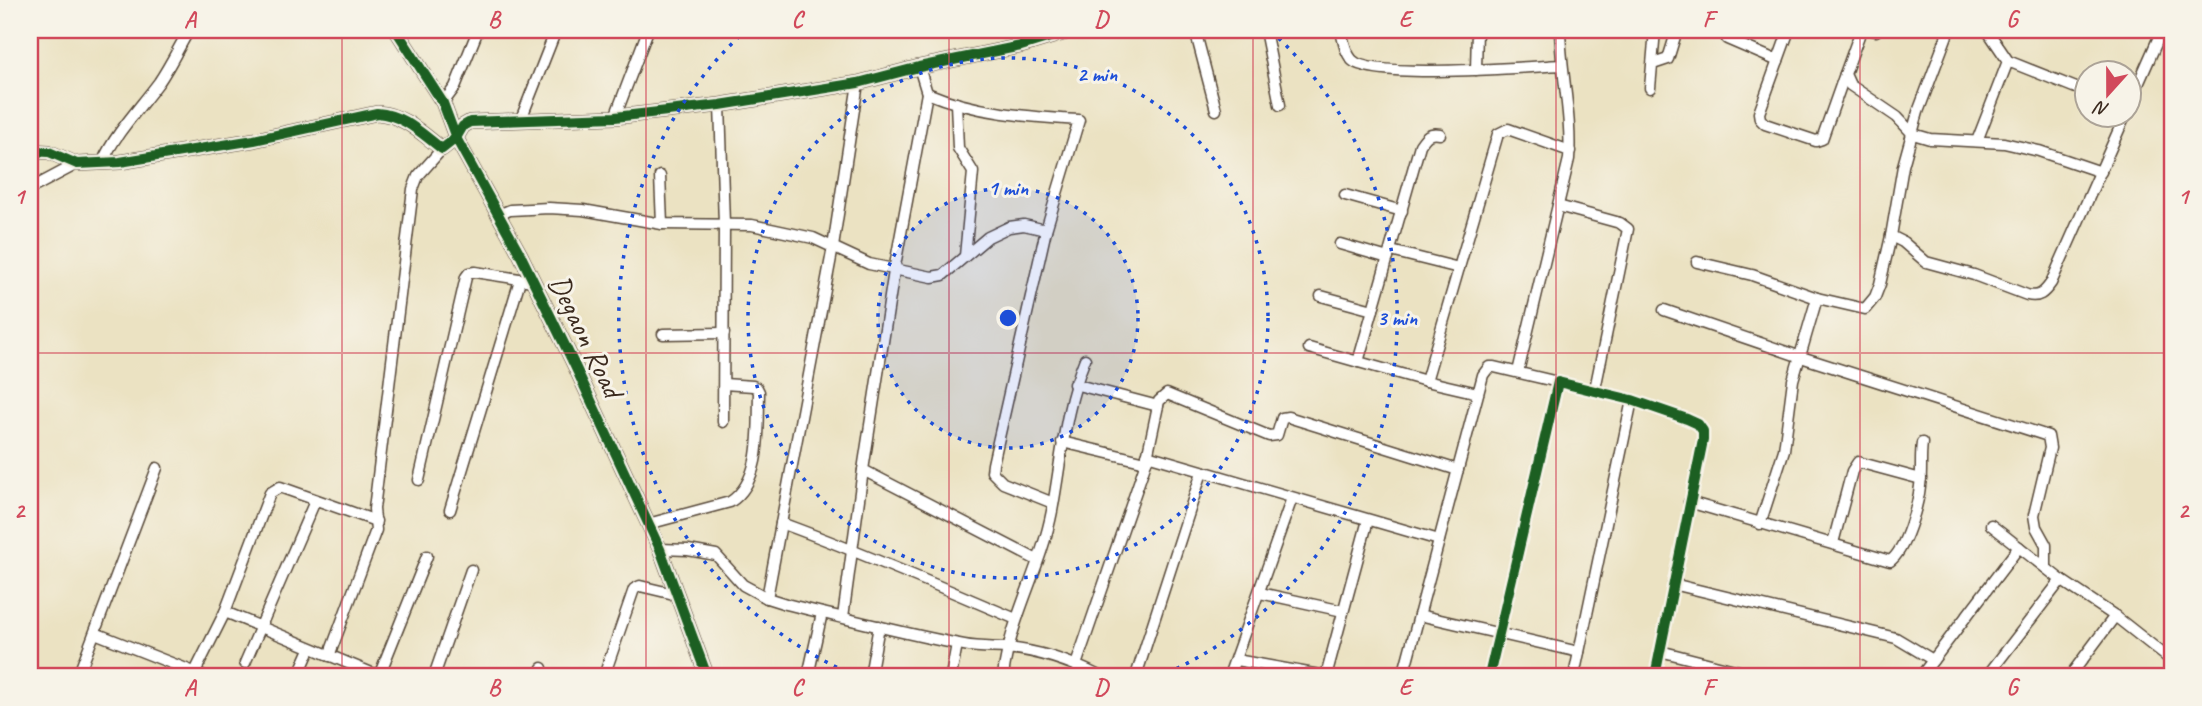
<svg xmlns="http://www.w3.org/2000/svg" width="2202" height="706" font-family="Caveat,sans-serif">
	<style>
		.lines { fill: none; stroke-linecap: round; stroke-linejoin: round }
		.minor-casing { stroke: #554637; stroke-width: 13 }
		.tertiary-casing { stroke: #554637; stroke-width: 16 }
		.minor { stroke: #fff; stroke-width: 10 }
		.tertiary { stroke: #fff; stroke-width: 12 }
		.cycleway-casing { stroke: #f7f3e8; stroke-width: 15 }
		.cycleway { stroke: #1b5e20; stroke-width: 10 }
		.grid { fill: none; stroke: #d1495b; stroke-width: 2; stroke-opacity: 0.55 }
		.ring { fill: none; stroke: #1d4ed8; stroke-width: 3.5; stroke-dasharray: 3.5 7 }
		.labels { text-anchor: middle; dominant-baseline: central; stroke-width: 6; stroke-linejoin: round; paint-order: stroke }
		.street-label { font-size: 30px; fill: #3b2a1e; stroke: #f7f3e8 }
		.centre { fill: #1d4ed8; stroke: #f7f3e8; stroke-width: 3.5 }
		.ring-label { font-size: 21px; text-anchor: middle; font-weight: bold; fill: #1d4ed8; stroke: #f7f3e8; stroke-width: 6; stroke-linejoin: round; paint-order: stroke }
		.neatline { fill: none; stroke: #d1495b; stroke-width: 2.5 }
		.grid-label { font-size: 23px; text-anchor: middle; font-weight: bold; fill: #d1495b }
	</style>
	<rect width="100%" height="100%" fill="#f7f3e8"/>
	<filter id="ink" filterUnits="userSpaceOnUse"><feTurbulence type="fractalNoise" baseFrequency=".0143" numOctaves="2"/><feDisplacementMap in="SourceGraphic" scale="14" xChannelSelector="R" yChannelSelector="G"/><feConvolveMatrix kernelMatrix="1 2 1 2 8 2 1 2 1" color-interpolation-filters="sRGB"/></filter>
	<filter id="wash" filterUnits="userSpaceOnUse"><feTurbulence type="fractalNoise" baseFrequency=".00686" numOctaves="4" result="noise"/><feDisplacementMap in="SourceGraphic" scale="28" xChannelSelector="R" yChannelSelector="G"/><feGaussianBlur stdDeviation="1.57" result="paint"/><feColorMatrix in="noise" values="0 0 0 0 0 0 0 0 0 0 0 0 0 0 0 0 0 1.4 0 .05"/><feComposite in="paint" operator="in"/></filter>
	<g filter="url(#wash)">
		<rect width="100%" height="100%" fill="#ebe2c2"/>
	</g>
	<g filter="url(#ink)">
		<g class="lines">
			<!-- minor casing -->
			<g class="minor-casing">
				<g id="minor">
					<path d="M1195,30L1216,110"/>
					<path d="M1265,30L1280,105"/>
					<path d="M1341,30C1343,40 1345,52 1352,60C1371,80 1527,67 1561,65"/>
					<path d="M1726,30L1727,39L1778,61"/>
					<path d="M1789,30L1759,113L1760,119L1765,124L1816,141L1822,139L1845,74"/>
					<path d="M1861,30L1845,74L1850,85L1897,117L1913,134L1930,139L2004,143L2039,151L2101,172"/>
					<path d="M1872,30L1876,31"/>
					<path d="M1987,30L2008,61L2086,92"/>
					<path d="M1653,64L1668,59L1677,30"/>
					<path d="M919,67L927,93L894,271L863,470L1037,560"/>
					<path d="M1476,70L1477,30"/>
					<path d="M1650,88L1655,30"/>
					<path d="M927,93C974,113 1029,117 1079,120L1046,230L993,464L992,472L1003,483L1053,503"/>
					<path d="M443,103L455,87L478,30"/>
					<path d="M956,103L958,148L973,172L965,256"/>
					<path d="M720,105L724,224L723,422"/>
					<path d="M2128,107L2162,30"/>
					<path d="M615,117L648,30"/>
					<path d="M521,119L556,30"/>
					<path d="M1977,141L2008,61"/>
					<path d="M102,163C116,132 139,109 159,82C170,66 179,47 189,30"/>
					<path d="M660,176L662,224"/>
					<path d="M30,189L77,164"/>
					<path d="M1345,195L1402,211"/>
					<path d="M1558,206L1620,223L1628,229L1595,389"/>
					<path d="M498,215L510,210L549,208L583,210L662,224L752,225L813,238L869,264L932,277L943,275L988,237L1009,227L1024,225L1046,230"/>
					<path d="M1891,236L1903,242L1926,262L1974,275L2027,295C2039,298 2044,293 2051,283L2125,116"/>
					<path d="M1340,244L1388,258"/>
					<path d="M1391,251L1459,268"/>
					<path d="M1697,262L1752,275L1817,298L1793,380L1784,450L1760,524"/>
					<path d="M1321,296L1373,310"/>
					<path d="M1817,298L1865,309L1875,297L1880,284L1891,236L1903,166L1918,112L1949,30"/>
					<path d="M1664,310L1798,356L2048,436L2050,448L2034,515L2036,527L2046,545V568"/>
					<path d="M663,334L724,333"/>
					<path d="M1309,348L1426,381L1478,393"/>
					<path d="M1358,362L1420,145C1426,136 1429,132 1440,134"/>
					<path d="M1518,372L1569,159C1572,116 1561,73 1560,30"/>
					<path d="M1426,381L1498,134L1508,129L1570,151"/>
					<path d="M1074,384L1158,406"/>
					<path d="M1062,442L1146,462"/>
					<path d="M1147,455L1439,540"/>
					<path d="M419,480L466,277L469,273L475,272L532,281"/>
					<path d="M1689,502L1890,561C1905,551 1918,505 1920,486C1922,472 1920,458 1922,443"/>
					<path d="M450,510L520,280"/>
					<path d="M781,523C861,552 938,586 1016,619"/>
					<path d="M648,524L730,502C763,481 758,428 759,392L757,388L753,386L724,384"/>
					<path d="M1991,525L2061,580L2115,616L2172,661"/>
					<path d="M1833,543L1852,471L1858,462L1921,479"/>
					<path d="M660,549L688,550L716,555L743,585L767,598L786,604C845,618 904,634 964,645C979,648 992,647 1007,648C1039,651 1071,662 1099,676"/>
					<path d="M1673,584L1896,638L1933,660"/>
					<path d="M1260,593L1343,611"/>
					<path d="M767,598L833,247L858,83"/>
					<path d="M225,612L270,493L280,487L376,521"/>
					<path d="M1419,615L1579,652"/>
					<path d="M843,617L863,470"/>
					<path d="M95,633L204,676"/>
					<path d="M1660,651L1758,676"/>
					<path d="M329,656L376,530L374,509L413,189L418,176L442,149"/>
					<path d="M1236,660L1325,676"/>
					<path d="M245,663L315,501"/>
					<path d="M1076,665L1146,462L1159,401L1167,394L1269,436L1277,435L1282,418L1288,417L1458,470"/>
					<path d="M195,672L225,612L379,676"/>
					<path d="M78,676L157,468"/>
					<path d="M298,676L310,649"/>
					<path d="M379,676L427,556"/>
					<path d="M434,676L471,570"/>
					<path d="M538,676L542,668"/>
					<path d="M604,676L634,589L640,586L678,595"/>
					<path d="M808,676L822,613"/>
					<path d="M870,676L879,626"/>
					<path d="M951,676L957,644"/>
					<path d="M1003,676C1010,619 1041,568 1052,511C1062,458 1064,410 1085,359"/>
					<path d="M1136,676L1202,472"/>
					<path d="M1229,676L1292,498"/>
					<path d="M1326,676L1368,520"/>
					<path d="M1403,676L1483,375L1489,367H1494L1558,382"/>
					<path d="M1489,676L1558,382L1632,400L1687,419L1698,424L1703,431V440L1655,676"/>
					<path d="M1574,676L1632,400"/>
					<path d="M1921,676L2019,547"/>
					<path d="M1987,676L2061,580"/>
					<path d="M2070,676L2115,616"/>
				</g>
			</g>
			<!-- tertiary casing -->
			<g class="tertiary-casing">
				<g id="tertiary">
					<path d="M396,30L443,103L456,138L520,254L574,364L660,549L707,676"/>
					<path d="M30,151L49,152L77,164L120,162L254,140L377,113C404,115 421,133 442,149L456,138L463,126L470,122L615,117L720,105L858,83L919,67L1021,46L1073,30"/>
				</g>
			</g>
			<!-- minor -->
			<use href="#minor" class="minor"/>
			<!-- tertiary -->
			<use href="#tertiary" class="tertiary"/>
			<!-- cycleway casing -->
			<g class="cycleway-casing">
				<g id="cycleway">
					<path d="M396,30L443,103L456,138L520,254L574,364L660,549L707,676"/>
					<path d="M30,151L49,152L77,164L120,162L254,140L377,113C404,115 421,133 442,149L456,138L463,126L470,122L615,117L720,105L858,83L919,67L1021,46L1073,30"/>
					<path d="M1489,676L1558,382L1632,400L1687,419L1698,424L1703,431V440L1655,676"/>
				</g>
			</g>
			<!-- cycleway -->
			<use href="#cycleway" class="cycleway"/>
		</g>
	</g>
	<!-- grid -->
	<path class="grid" d="M342,30V676M646,30V676M949,30V676M1253,30V676M1556,30V676M1860,30V676M30,353H2172"/>
	<!-- distance rings -->
	<circle cx="1008" cy="318" r="130" fill="#1d4ed8" fill-opacity=".12"/>
	<g class="ring">
		<circle cx="1008" cy="318" r="130"/>
		<circle cx="1008" cy="318" r="260"/>
		<path d="M856 676A389 389 0 0 1 745 31M1271 31A389 389 0 0 1 1160 676"/>
	</g>
	<g class="labels">
		<!-- street labels -->
		<g class="street-label">
			<text transform="translate(586 336) rotate(64)">Degaon Road</text>
		</g>
	</g>
	<circle cx="1008" cy="318" r="10" class="centre"/>
	<g class="ring-label">
		<text x="1097" y="81">2 min</text>
		<text x="1008" y="195">1 min</text>
		<text x="1397" y="325">3 min</text>
	</g>
	<!-- margin -->
	<rect width="2202" height="706" fill="none" stroke="#f7f3e8" stroke-width="77"/>
	<!-- north arrow -->
	<g transform="translate(2108 94) rotate(201)"><circle r="33" fill="#f7f3e8" stroke="#aca397" stroke-width="2"/>
	<path d="M0-5L12 26L0 18L-12 26Z" fill="#d1495b"/>
	<text y="-10" font-size="19" font-weight="bold" text-anchor="middle" fill="#3b2a1e">N</text>
	</g>
	<rect x="38" y="38" width="2126" height="630" class="neatline"/>
	<g class="grid-label">
		<text x="190" y="27">A</text>
		<text x="494" y="27">B</text>
		<text x="797" y="27">C</text>
		<text x="1101" y="27">D</text>
		<text x="1405" y="27">E</text>
		<text x="1708" y="27">F</text>
		<text x="2012" y="27">G</text>
		<text x="19" y="204">1</text>
		<text x="2183" y="204">1</text>
		<text x="19" y="518">2</text>
		<text x="2183" y="518">2</text>
		<text x="190" y="695">A</text>
		<text x="494" y="695">B</text>
		<text x="797" y="695">C</text>
		<text x="1101" y="695">D</text>
		<text x="1405" y="695">E</text>
		<text x="1708" y="695">F</text>
		<text x="2012" y="695">G</text>
	</g>
</svg>
